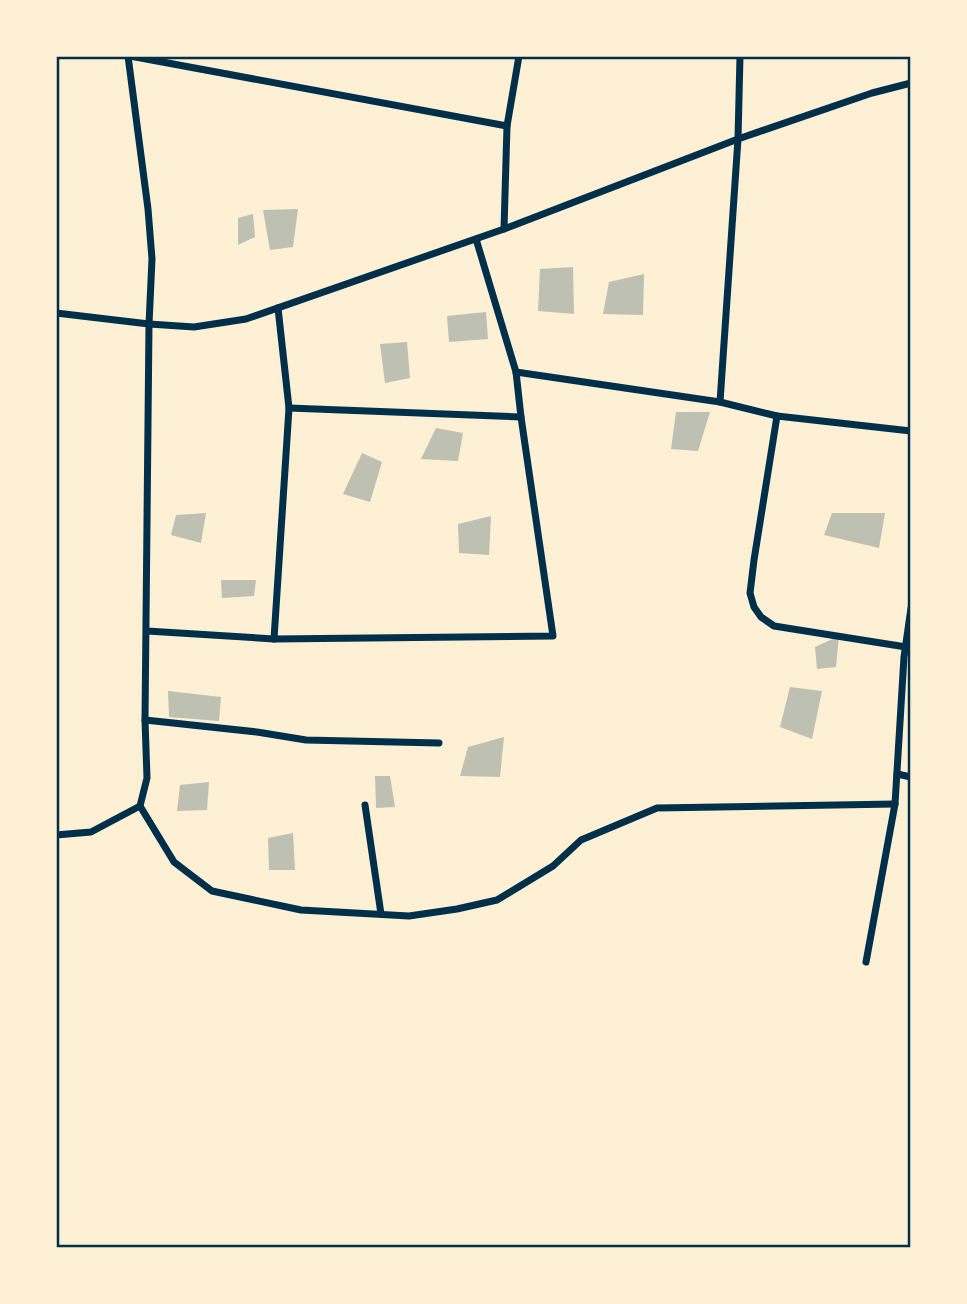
<svg xmlns="http://www.w3.org/2000/svg" width="967" height="1304" font-family="'Asap Condensed',sans-serif">
	<style>
		.building { fill: #bec0b2 }
		.lines { fill: none; stroke-linecap: round; stroke-linejoin: round }
		.minor { stroke: #003049; stroke-width: 7 }
		.neatline { fill: none; stroke: #003049; stroke-width: 2.5 }
	</style>
	<rect width="100%" height="100%" fill="#fdf0d5"/>
	<!-- building -->
	<g class="building">
		<path d="M298,209L293,247L270,250L263,210Z"/>
		<path d="M253,214L255,237L238,245V218Z"/>
		<path d="M573,267L574,314L538,311L540,269Z"/>
		<path d="M644,274L643,315L603,314L609,282Z"/>
		<path d="M486,312L488,339L449,342L447,316Z"/>
		<path d="M407,342L410,378L385,383L380,344Z"/>
		<path d="M676,412H710L698,451L671,449Z"/>
		<path d="M436,428L463,433L458,461L421,459Z"/>
		<path d="M362,453L382,462L370,502L343,494Z"/>
		<path d="M206,513L201,543L171,535L176,515Z"/>
		<path d="M832,513H885L879,548L824,535Z"/>
		<path d="M491,516L489,555L459,553L458,524Z"/>
		<path d="M221,580H256L254,596L222,598Z"/>
		<path d="M839,636L836,667L817,669L815,647Z"/>
		<path d="M790,687L822,691L812,739L780,727Z"/>
		<path d="M168,691L221,697L219,721L169,717Z"/>
		<path d="M504,737L500,777L460,776L468,747Z"/>
		<path d="M375,776H390L395,807L376,808Z"/>
		<path d="M209,782L207,810L177,811L180,785Z"/>
		<path d="M293,833L295,870H269L268,838Z"/>
	</g>
	<g class="lines">
		<!-- minor -->
		<g class="minor">
			<path d="M130,56L507,126"/>
			<path d="M504,229L507,126L519,56"/>
			<path d="M56,313L149,324L194,327L246,319L504,229L738,139L872,93L911,83"/>
			<path d="M516,372L720,402L777,416L911,431"/>
			<path d="M720,402L738,139L740,56"/>
			<path d="M289,408L521,417"/>
			<path d="M777,416L754,560L750,593L754,607L761,617L774,626L906,647"/>
			<path d="M147,631L274,639L553,636L521,417L516,372L476,239"/>
			<path d="M274,639L289,408L278,308"/>
			<path d="M145,720L257,732L306,740L439,743"/>
			<path d="M897,774L911,777"/>
			<path d="M365,805L381,914"/>
			<path d="M140,806L174,862L212,891L301,910L409,916L457,909L497,900L553,866L581,840L657,808L895,804"/>
			<path d="M56,835L91,832L140,806L147,778L145,720L149,324L152,259L148,209L128,56"/>
			<path d="M866,962L895,804L904,657L911,608"/>
		</g>
	</g>
	<!-- border -->
	<rect width="967" height="1304" fill="none" stroke="#fdf0d5" stroke-width="116"/>
	<rect x="58" y="58" width="851" height="1188" class="neatline"/>
</svg>
